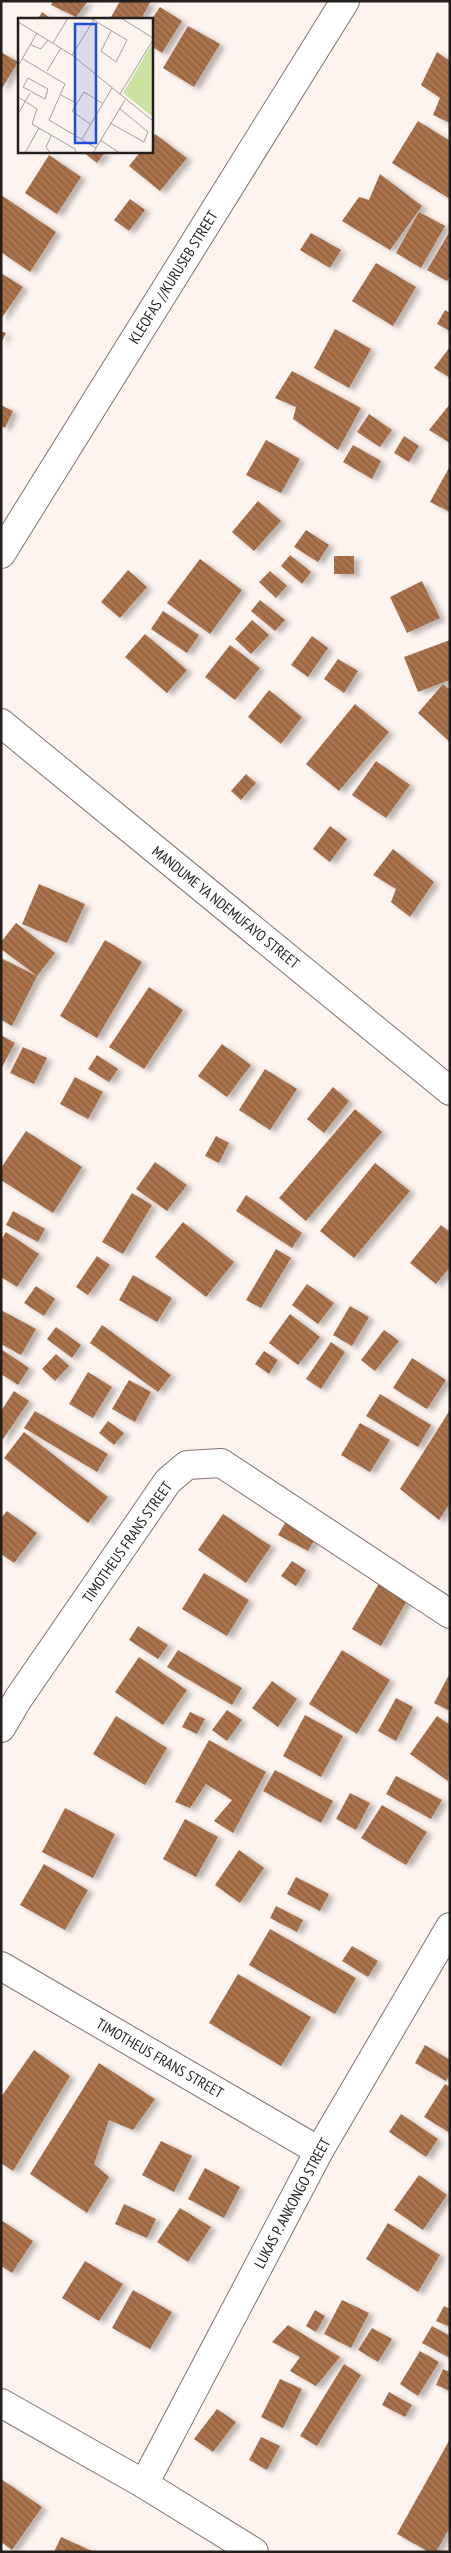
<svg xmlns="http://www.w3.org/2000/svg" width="451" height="2553" font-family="'PT Sans Narrow',sans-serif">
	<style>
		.building { fill: url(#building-back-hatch); filter: url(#shadow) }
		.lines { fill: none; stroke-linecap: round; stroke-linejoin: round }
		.minor-casing { stroke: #80736d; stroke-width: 30 }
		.minor { stroke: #fff; stroke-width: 28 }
		.labels { text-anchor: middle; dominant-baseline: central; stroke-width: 4; stroke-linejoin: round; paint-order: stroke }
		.street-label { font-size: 15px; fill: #241e1c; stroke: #fff }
		.inset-road { fill: none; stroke: #a69e9b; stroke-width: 1 }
		.view { fill: #1d4ed8; fill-opacity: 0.15; stroke: #1d4ed8; stroke-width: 2.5 }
		.inset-edge { fill: none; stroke: #241e1c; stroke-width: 2.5 }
	</style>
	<defs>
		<pattern id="building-back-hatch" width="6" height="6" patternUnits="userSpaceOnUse" patternTransform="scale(1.25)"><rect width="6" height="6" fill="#ab734c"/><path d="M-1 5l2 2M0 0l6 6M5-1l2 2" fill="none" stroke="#8b5e3e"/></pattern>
		<filter id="shadow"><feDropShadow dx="5.5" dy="3" stdDeviation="2.5" flood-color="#0004"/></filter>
	</defs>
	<rect width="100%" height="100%" fill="#fdf4f0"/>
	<!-- building -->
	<g class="building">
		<path d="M53,1H88L76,17L51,5Z"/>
		<path d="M120,1H151L141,19H110Z"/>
		<path d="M160,7L182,21L162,53L151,46V20Z"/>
		<path d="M42,12L51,19H38Z"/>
		<path d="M188,26L220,44L194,87L163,68Z"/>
		<path d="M1,52L18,62L1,90Z"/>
		<path d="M437,52L450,61V123L433,115L440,98L421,85Z"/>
		<path d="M418,121L450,141V199L392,163Z"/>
		<path d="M155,134L187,158L160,191L129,166L141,151H151V139Z"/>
		<path d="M82,151H106L97,163Z"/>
		<path d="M49,155L81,177L57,214L25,193Z"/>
		<path d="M380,174L422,206L390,250L342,221L359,197L369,200Z"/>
		<path d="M1,195L56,232L30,272L1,252Z"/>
		<path d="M130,199L145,210L129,231L114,220Z"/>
		<path d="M419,212L445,226L421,268L396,253Z"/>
		<path d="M450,231V276L447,281L427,270Z"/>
		<path d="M311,233L341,250L330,268L300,250Z"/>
		<path d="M376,263L416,287L393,326L352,301Z"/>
		<path d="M1,273L23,287L1,319Z"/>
		<path d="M445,310L450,313V331L437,324Z"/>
		<path d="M335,329L371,349L349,388L314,368Z"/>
		<path d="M1,331L6,333L1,343Z"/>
		<path d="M450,347V378L434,368Z"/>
		<path d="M292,371L361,408L338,450L293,419L296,407L275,398Z"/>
		<path d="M450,404V443L429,430Z"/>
		<path d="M1,405L13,411L5,428L1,426Z"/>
		<path d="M369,414L392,430L380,447L357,432Z"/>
		<path d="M404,436L419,446L409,462L394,453Z"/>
		<path d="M266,440L300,459L281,493L246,475Z"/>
		<path d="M353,445L381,461L372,479L343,462Z"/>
		<path d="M450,466V512L430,502Z"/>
		<path d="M258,501L281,521L254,551L232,532Z"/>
		<path d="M306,530L329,545L318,562L294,547Z"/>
		<path d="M290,555L311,572L302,584L281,566Z"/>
		<rect x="334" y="556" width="20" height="18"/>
		<path d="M200,559L242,590L210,634L167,603Z"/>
		<path d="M128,570L147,587L120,618L101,602Z"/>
		<path d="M270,571L287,586L276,598L259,582Z"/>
		<path d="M422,581L440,618L407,633L390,597Z"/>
		<path d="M260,600L285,620L275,631L251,611Z"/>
		<path d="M163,611L199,635L187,653L151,629Z"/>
		<path d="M252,620L269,635L251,654L235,639Z"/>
		<path d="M145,634L187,670L167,693L125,657Z"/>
		<path d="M312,636L328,648L308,677L291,665Z"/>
		<path d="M450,640V680L418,692L404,657Z"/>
		<path d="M230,645L260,668L235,700L205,677Z"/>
		<path d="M338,659L358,671L344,693L324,679Z"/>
		<path d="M443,684L450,690V742L418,713Z"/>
		<path d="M269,690L302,717L281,744L248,717Z"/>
		<path d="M355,704L389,732L339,791L306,764Z"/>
		<path d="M376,761L410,785L386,818L352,795Z"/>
		<path d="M246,774L256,783L241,800L231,791Z"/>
		<path d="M330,826L347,839L330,862L313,849Z"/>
		<path d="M393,849L434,882L410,917L391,902L396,889L373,875Z"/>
		<path d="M39,884L85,904L67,943L22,924Z"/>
		<path d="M16,923L55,953L37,976L1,949V942Z"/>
		<path d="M105,940L142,962L97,1038L60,1016Z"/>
		<path d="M1,958L37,976L12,1026L1,1020Z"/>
		<path d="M149,987L183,1010L144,1069L109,1047Z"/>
		<path d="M1,1035L15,1043L1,1069Z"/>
		<path d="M222,1044L251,1065L227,1097L198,1076Z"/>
		<path d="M23,1047L47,1058L34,1084L10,1073Z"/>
		<path d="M97,1055L118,1069L109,1082L88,1069Z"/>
		<path d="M265,1069L297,1089L270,1130L239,1110Z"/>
		<path d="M75,1077L103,1092L88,1119L60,1104Z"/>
		<path d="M333,1087L349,1101L324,1133L307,1119Z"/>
		<path d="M355,1109L382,1132L306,1221L279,1198Z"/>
		<path d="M26,1131L82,1167L53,1213L1,1180V1168Z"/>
		<path d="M216,1136L229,1143L219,1163L205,1156Z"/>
		<path d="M155,1162L187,1185L167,1211L136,1189Z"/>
		<path d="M375,1163L410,1191L354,1258L320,1231Z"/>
		<path d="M132,1193L152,1205L123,1254L102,1242Z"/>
		<path d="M246,1195L302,1233L292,1248L236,1211Z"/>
		<path d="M13,1211L45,1229L38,1242L6,1225Z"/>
		<path d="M183,1222L234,1262L206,1297L155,1257Z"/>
		<path d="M441,1225L450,1232V1267L436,1284L410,1263Z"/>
		<path d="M6,1232L39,1254L17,1287L1,1277V1240Z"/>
		<path d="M276,1249L291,1258L261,1308L246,1300Z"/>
		<path d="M97,1256L110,1265L88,1295L76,1287Z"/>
		<path d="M133,1275L172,1298L157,1322L119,1300Z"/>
		<path d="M307,1284L334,1303L318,1324L292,1305Z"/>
		<path d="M36,1286L55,1299L44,1316L24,1303Z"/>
		<path d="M350,1306L369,1317L352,1346L333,1335Z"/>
		<path d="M1,1310L36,1329L21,1355L1,1344Z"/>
		<path d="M290,1314L320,1337L298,1365L269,1343Z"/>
		<path d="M102,1325L171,1375L158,1392L90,1343Z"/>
		<path d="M56,1327L81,1345L72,1358L47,1339Z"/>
		<path d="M384,1330L399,1341L375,1371L361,1360Z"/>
		<path d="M331,1342L345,1352L321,1389L306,1379Z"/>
		<path d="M1,1349L29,1368L18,1385L1,1374Z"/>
		<path d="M264,1351L278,1360L269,1374L255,1364Z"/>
		<path d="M56,1354L69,1366L55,1381L42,1369Z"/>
		<path d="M412,1358L446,1380L427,1409L393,1388Z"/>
		<path d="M88,1372L112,1387L93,1418L69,1404Z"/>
		<path d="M129,1380L151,1392L135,1422L112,1409Z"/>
		<path d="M14,1391L29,1401L1,1442V1411Z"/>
		<path d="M380,1394L431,1425L418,1447L366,1416Z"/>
		<path d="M450,1410V1503L439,1520L400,1489Z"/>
		<path d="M35,1411L108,1454L97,1472L24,1428Z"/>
		<path d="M108,1421L124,1433L114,1445L99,1433Z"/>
		<path d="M360,1423L390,1440L370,1472L341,1455Z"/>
		<path d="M24,1432L108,1497L88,1523L4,1458Z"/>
		<path d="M7,1511L37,1533L14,1563L1,1554V1518Z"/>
		<path d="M223,1514L271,1546L246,1583L198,1550Z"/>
		<path d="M288,1518L317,1535L308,1551L278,1535Z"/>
		<path d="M292,1561L306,1570L296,1586L281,1576Z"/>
		<path d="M204,1573L249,1600L227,1636L182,1609Z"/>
		<path d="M381,1580L409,1597L381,1646L352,1629Z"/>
		<path d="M138,1626L168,1645L158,1659L129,1640Z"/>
		<path d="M178,1650L242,1688L232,1705L167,1667Z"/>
		<path d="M342,1650L390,1680L357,1734L309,1704Z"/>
		<path d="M139,1657L187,1690L163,1725L115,1692Z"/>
		<path d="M450,1673V1706L448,1710L434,1703Z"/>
		<path d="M272,1681L297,1699L278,1727L252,1708Z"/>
		<path d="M396,1698L413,1707L396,1741L378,1731Z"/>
		<path d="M227,1710L242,1720L227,1741L212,1730Z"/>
		<path d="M190,1712L205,1719L197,1734L182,1727Z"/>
		<path d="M305,1715L343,1736L321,1777L283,1756Z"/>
		<path d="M116,1716L167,1748L145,1785L93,1754Z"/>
		<path d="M437,1716L450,1725L448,1781L410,1754Z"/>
		<path d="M209,1740L266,1772L233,1833L214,1821L232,1800L206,1784L190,1808L175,1802Z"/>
		<path d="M275,1770L333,1801L321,1823L263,1791Z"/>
		<path d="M396,1776L442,1800L431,1819L386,1794Z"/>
		<path d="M350,1793L370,1803L356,1830L336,1819Z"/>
		<path d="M382,1805L427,1832L406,1865L361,1838Z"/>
		<path d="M65,1808L115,1834L93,1878L42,1852Z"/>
		<path d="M185,1819L218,1837L196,1877L163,1859Z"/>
		<path d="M239,1850L264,1868L240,1903L215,1885Z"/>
		<path d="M44,1864L88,1890L65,1930L20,1905Z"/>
		<path d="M296,1877L329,1894L320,1911L287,1894Z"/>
		<path d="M276,1906L303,1920L297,1932L270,1918Z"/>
		<path d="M270,1929L356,1978L335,2014L249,1965Z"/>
		<path d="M352,1946L378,1961L368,1977L342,1961Z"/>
		<path d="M238,1974L311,2017L281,2066L209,2023Z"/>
		<path d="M425,2045L450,2060V2074L446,2081L415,2063Z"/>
		<path d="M34,2050L70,2076L13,2171L1,2163V2097Z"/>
		<path d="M99,2063L155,2099L133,2130L109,2120L94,2164L109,2177L87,2213L30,2174Z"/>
		<path d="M445,2084L450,2087V2133L424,2117Z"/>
		<path d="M401,2114L438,2139L426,2157L389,2132Z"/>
		<path d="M161,2141L192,2156L174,2192L142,2175Z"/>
		<path d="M205,2168L240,2187L224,2218L188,2199Z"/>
		<path d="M419,2175L447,2195L423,2230L394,2210Z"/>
		<path d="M124,2204L156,2219L147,2238L115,2224Z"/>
		<path d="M180,2208L211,2227L188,2262L157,2242Z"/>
		<path d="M1,2220L33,2241L12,2273L1,2266Z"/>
		<path d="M388,2223L440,2255L418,2292L366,2259Z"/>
		<path d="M85,2261L123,2284L99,2321L62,2298Z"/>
		<path d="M133,2290L172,2312L150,2349L112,2328Z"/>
		<path d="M342,2300L369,2313L351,2348L324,2334Z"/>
		<path d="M444,2306L450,2309V2327L436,2321Z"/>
		<path d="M315,2310L325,2316L316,2332L306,2326Z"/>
		<path d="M288,2325L340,2357L316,2386L290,2371L300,2357L272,2342Z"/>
		<path d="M432,2326L450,2336V2358L422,2343Z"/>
		<path d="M372,2328L392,2339L378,2362L358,2350Z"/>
		<path d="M420,2351L439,2362L418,2396L400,2384Z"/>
		<path d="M344,2364L361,2375L317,2446L300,2436Z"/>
		<path d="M443,2369L450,2372V2391L436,2385Z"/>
		<path d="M280,2379L302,2389L283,2428L261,2417Z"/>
		<path d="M389,2392L412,2405L405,2417L382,2405Z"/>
		<path d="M217,2409L236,2422L213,2452L194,2439Z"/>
		<path d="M261,2437L280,2446L267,2470L249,2460Z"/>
		<path d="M450,2439V2527L436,2552H429L397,2534Z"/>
		<path d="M1,2479L42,2507L12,2550L1,2542Z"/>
		<path d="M61,2537L94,2552H54Z"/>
	</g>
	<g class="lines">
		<!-- minor casing -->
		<g class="minor-casing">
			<g id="minor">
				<path d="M1,554L345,1"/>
				<path d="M1,723L450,1091"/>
				<path d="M1,1728L18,1699L168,1481L187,1465L221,1463L450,1614"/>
				<path d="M1,1966L319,2151"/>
				<path d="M1,2403L144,2484L254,2552"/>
				<path d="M144,2484L319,2151L450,1927"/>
			</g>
		</g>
		<!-- minor -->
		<use href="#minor" class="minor"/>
	</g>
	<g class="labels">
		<!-- street labels -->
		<g class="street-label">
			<text transform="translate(173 277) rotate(-58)">KLEOFAS //KURUSEB STREET</text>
			<text transform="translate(226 907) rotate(39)">MANDUME YA NDEMUFAYO STREET</text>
			<text transform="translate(127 1542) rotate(-55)">TIMOTHEUS FRANS STREET</text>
			<text transform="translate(160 2058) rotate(30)">TIMOTHEUS FRANS STREET</text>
			<text transform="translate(292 2203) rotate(-62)">LUKAS P. ANKONGO STREET</text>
		</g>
	</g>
	<!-- overview -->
	<g transform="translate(18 18)">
		<rect width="135" height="135" fill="#fdf4f0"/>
		<path d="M134,26L135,27V99L105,75Z" fill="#cbe2a1"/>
		<path class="inset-road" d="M72,0L109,22L98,44L83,33L93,13M103,0L135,20M0,4L54,37L135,103M35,25L50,0M13,27L23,31L30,22M54,37L77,0M5,41L47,66L31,102L78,130M0,48L19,15M29,53L43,30M10,60L30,71L27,81L5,69ZM102,76L135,22M43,77L58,85M0,79L19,91L14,106L57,131L58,135M0,96L12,75M92,105L126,124L130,114L101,90M72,106L54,93L66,74L84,85M64,121L94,70M82,122L102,135M7,135L21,110M32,135L28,129L33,118M75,135L107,82"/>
		<path class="view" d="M57,6H78V125H57Z"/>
		<rect width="135" height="135" class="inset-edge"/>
	</g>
	<!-- border -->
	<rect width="451" height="2553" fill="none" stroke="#241e1c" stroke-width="5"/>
</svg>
